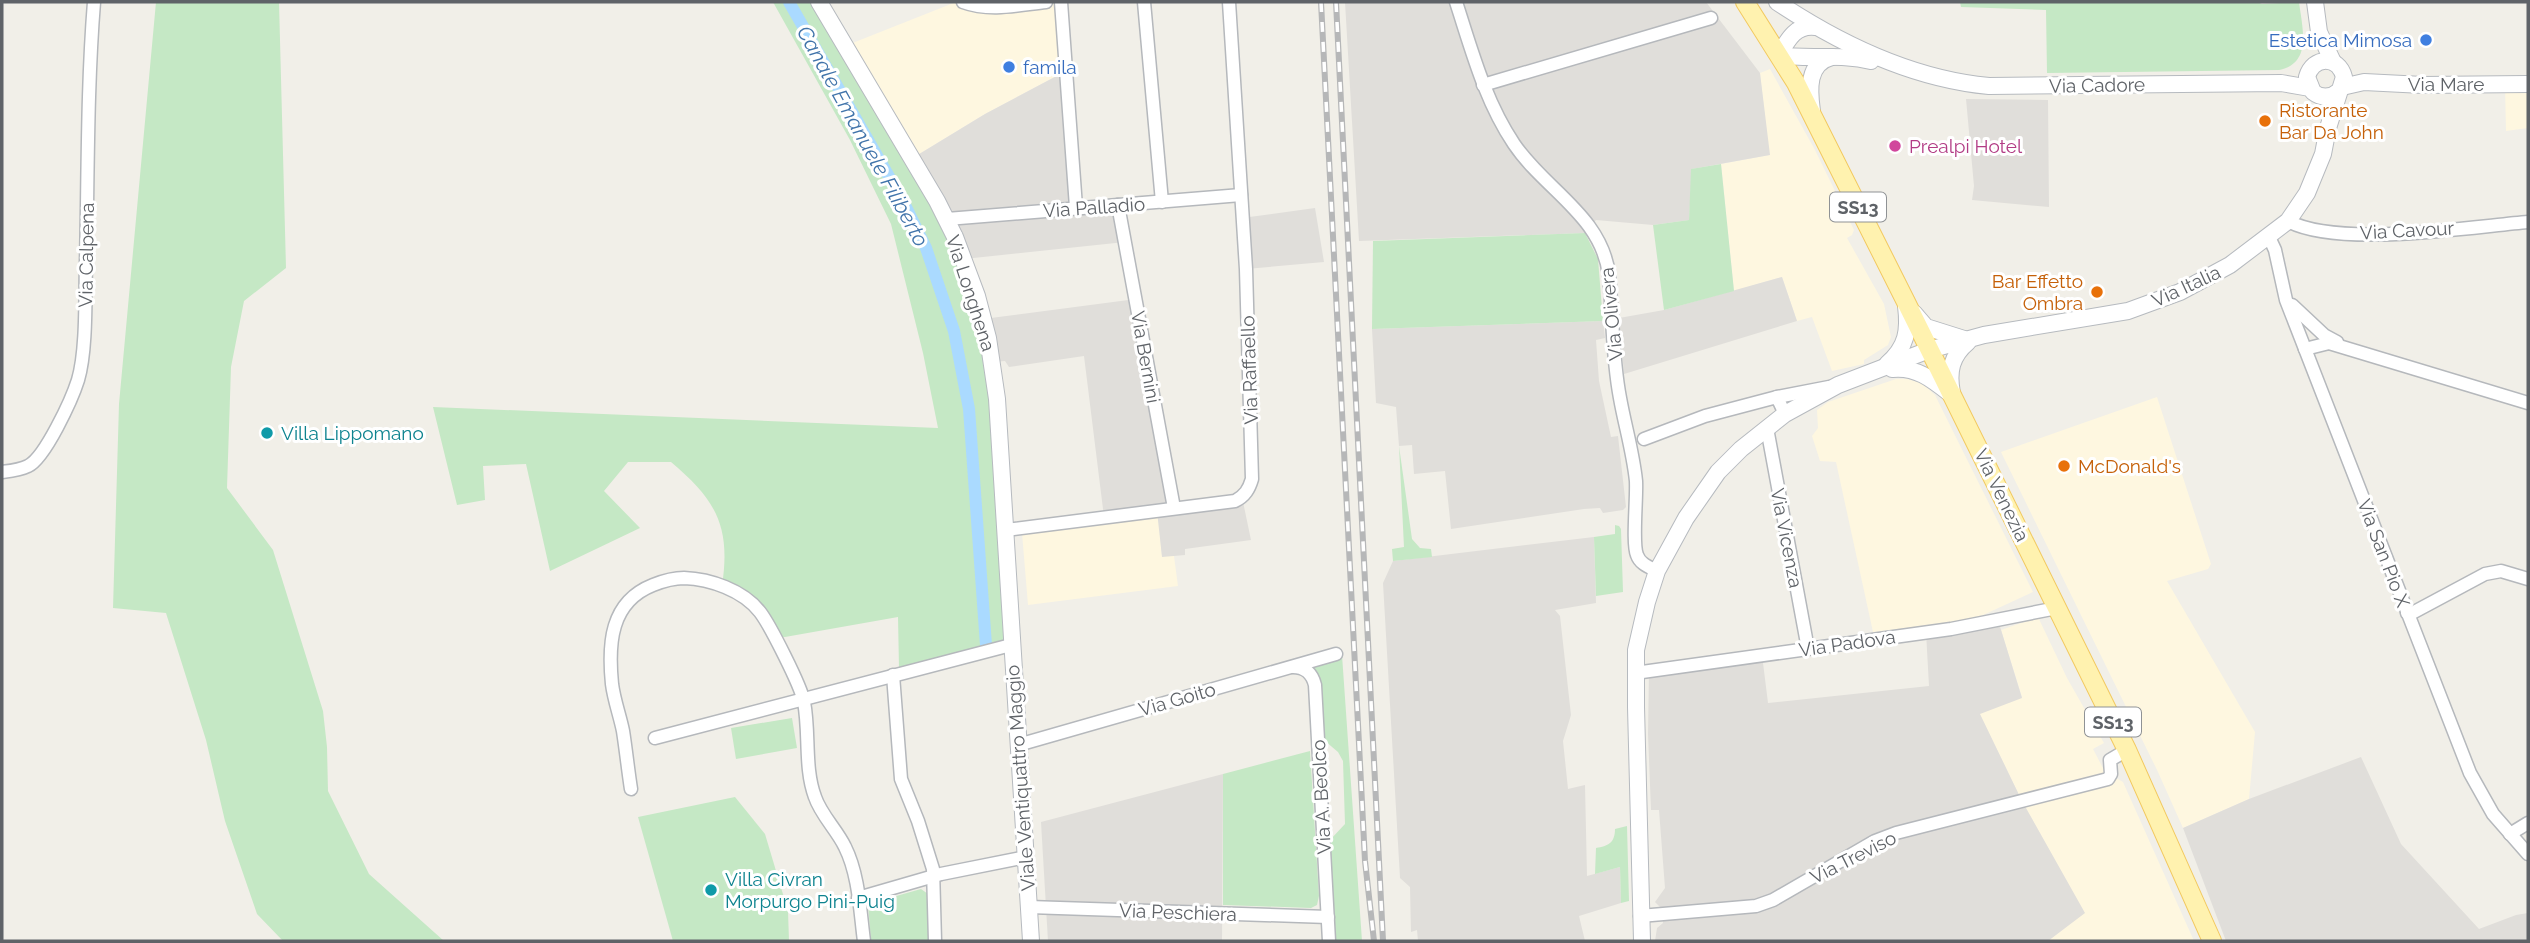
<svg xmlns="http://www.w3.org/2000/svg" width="2530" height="943" font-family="Raleway,sans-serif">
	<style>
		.commercial { fill: #fef7e0 }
		.industrial { fill: #e0deda }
		.green { fill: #c5e8c5 }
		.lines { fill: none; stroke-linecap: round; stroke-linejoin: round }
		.canal { stroke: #aadaff; stroke-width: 12 }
		.street-casing { stroke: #b5b8bc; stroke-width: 15 }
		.secondary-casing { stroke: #b6babf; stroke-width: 18 }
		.primary-casing { stroke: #f2c960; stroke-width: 20 }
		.street { stroke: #fff; stroke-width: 12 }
		.secondary { stroke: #fff; stroke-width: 16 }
		.primary { stroke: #fff2af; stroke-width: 18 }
		.rail-casing { stroke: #b6b7b8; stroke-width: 6 }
		.rail { stroke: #fff; stroke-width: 3.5; stroke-dasharray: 10; stroke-linecap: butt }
		.shop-dot { fill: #3f7fe0; stroke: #fff; stroke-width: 2.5 }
		.food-dot { fill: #e8710a; stroke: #fff; stroke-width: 2.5 }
		.hotel-dot { fill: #d1479c; stroke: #fff; stroke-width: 2.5 }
		.culture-dot { fill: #0f9aa8; stroke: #fff; stroke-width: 2.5 }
		.labels { text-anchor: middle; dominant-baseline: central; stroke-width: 6; stroke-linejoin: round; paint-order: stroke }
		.shield { fill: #fff; stroke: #8f9295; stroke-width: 2 }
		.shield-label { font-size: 18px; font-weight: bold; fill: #5f6368 }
		.shop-label { font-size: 19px; fill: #366cbe; stroke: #fff; text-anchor: end }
		.street-label { font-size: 19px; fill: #5f6368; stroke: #fff }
		.food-label { font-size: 19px; fill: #c56008; stroke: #fff; text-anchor: start }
		.hotel-label { font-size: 19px; fill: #b23c85; stroke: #fff; text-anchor: start }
		.culture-label { font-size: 19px; fill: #0d838f; stroke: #fff; text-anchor: start }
		.water-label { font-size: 21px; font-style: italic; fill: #4174aa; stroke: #fff }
	</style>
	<rect width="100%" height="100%" fill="#f1efe8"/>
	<!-- commercial -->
	<g class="commercial">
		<path d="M956,2H1061L1066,71L985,114L911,159L845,46Z"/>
		<path d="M1770,69L1815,150L1854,230L1852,235L1847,238L1884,304L1891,337L1888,345L1864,360V364L1832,371L1812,317L1797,321L1782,277L1734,291L1721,164L1769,155L1760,73Z"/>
		<path d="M2505,84H2528V128L2506,131Z"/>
		<path d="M1896,379H1907L1922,383L1935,395L2033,592L1981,616V619L1873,632L1836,462L1820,461L1812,436L1818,428L1817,410L1828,402Z"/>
		<path d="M2157,397L2211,564L2208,569L2167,581L2255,732L2249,799L2183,828L2158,772L2001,452Z"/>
		<path d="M1158,516L1162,556H1174L1178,586L1028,605L1022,533Z"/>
		<path d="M2038,617L2067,678L2104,743L2093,749L2105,772L2123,782L2194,941H2048L2084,913L2022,801L1979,713L2022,697L2001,630Z"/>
	</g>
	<!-- industrial -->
	<g class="industrial">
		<path d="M1345,2H1706L1760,73L1770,155L1692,169L1689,220L1653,225L1596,220L1585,233L1359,241Z"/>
		<path d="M1066,71L1076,207L1118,205L1125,242L964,259L911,159L985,114Z"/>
		<path d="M1966,99L2048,100L2049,207L1972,200L1974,186Z"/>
		<path d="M1315,208L1324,262L1246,269L1242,218Z"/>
		<path d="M1782,277L1797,321L1624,374L1619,318L1664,310Z"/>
		<path d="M1136,299L1174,508L1242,497L1251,540L1185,549V555L1162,557L1157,511L1104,517L1084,356L1009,367L1005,361L993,362L983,319Z"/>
		<path d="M1603,321L1605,338L1596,340L1599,381L1611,437L1618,436L1626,507L1623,510L1603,513L1600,508L1584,509L1451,529L1445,471L1414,474L1412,445L1399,446L1396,407L1376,403L1372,329Z"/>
		<path d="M1594,537L1596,603L1555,610L1560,616L1571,715L1563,741L1568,789L1585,785L1587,876L1620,867L1621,903L1579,916L1585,941H1418L1417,930L1411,932L1410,887L1400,878L1383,583L1393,561Z"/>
		<path d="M1998,620L2022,698L1980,714L2022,801L2085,913L2048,941H1655L1657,928L1663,923L1662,909L1655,902L1665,888L1659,810H1651L1648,734L1649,671L1762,655L1768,703L1929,686L1926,632Z"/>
		<path d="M2361,757L2401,844L2479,929L2516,915L2528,913V941H2226L2183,828L2249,799Z"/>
		<path d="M1223,774L1222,941H1048L1041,822Z"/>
	</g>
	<!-- green -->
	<g class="green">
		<path d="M156,2H279L286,268L244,301L231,367L227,488L273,550L323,711L327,747L328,791L369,874L444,941H283L257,914L225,821L206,740L166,613L113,608L119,404Z"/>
		<path d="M773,2H819L937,201L983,319L1011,645L901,668H899L898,617L785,637L773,636L760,612L722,586C731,526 716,500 671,462H628L604,491L640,528L550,571L526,464L483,466L485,500L457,505L433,407L938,428L923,353L891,224L850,140Z"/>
		<path d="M1960,2H2257L2262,4L2299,2C2302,27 2313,63 2279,70L2047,73L2046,10L1961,7Z"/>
		<path d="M1721,164L1734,291L1664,310L1653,225L1689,220L1691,169Z"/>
		<path d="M1585,233L1598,259L1603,321L1372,329L1373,241Z"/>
		<path d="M1399,446L1412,539L1420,548L1431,549L1432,557L1393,561L1392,549L1404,547Z"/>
		<path d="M1615,525L1619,526L1621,529L1623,592L1596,596L1594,537L1615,534Z"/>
		<path d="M1342,655L1362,941H1335L1330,840L1345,824L1343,761L1338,752L1325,741L1320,677L1312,667Z"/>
		<path d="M792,718L797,748L736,759L731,728Z"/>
		<path d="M1310,751L1319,896L1317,905L1311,908L1223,905V774Z"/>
		<path d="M735,797L765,834L788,911L789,941H673L638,817Z"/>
		<path d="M1627,826L1629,901L1621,903L1620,867L1595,874L1596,848C1608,846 1615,843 1615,829Z"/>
		<path d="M921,889L928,894L929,941H871L868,904Z"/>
	</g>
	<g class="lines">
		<!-- canal -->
		<path class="canal" d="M789,2L903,201L926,248L954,331L969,409L986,645"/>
		<!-- street casing -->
		<g class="street-casing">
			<g id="street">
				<path d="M963,2C990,12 1019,5 1046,2"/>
				<path d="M1061,2L1076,207"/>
				<path d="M1144,2L1162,202"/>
				<path d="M1456,2C1472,51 1485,101 1514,144C1545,190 1602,216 1609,275C1613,316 1612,357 1620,398C1625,426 1633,452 1636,481C1637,499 1632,543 1637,555C1640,564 1649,567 1657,571"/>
				<path d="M1483,85L1711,18"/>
				<path d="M1118,205L1174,508"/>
				<path d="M947,219L1241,195"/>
				<path d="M2288,221C2339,248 2469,227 2528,222"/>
				<path d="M2269,237L2275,250L2286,300L2470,773L2493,814L2528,854"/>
				<path d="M2292,305L2324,335L2337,342"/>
				<path d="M2305,349L2329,343L2528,403"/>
				<path d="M1777,397L1829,387"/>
				<path d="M1767,428L1808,649"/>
				<path d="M1644,439L1705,416L1777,397L1785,414"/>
				<path d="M2,472C10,471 20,470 28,466C45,458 72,399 78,380C87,350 85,295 86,263C88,176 87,89 94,2"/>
				<path d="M1006,530L1235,501C1245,496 1249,489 1252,479L1246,269L1229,2"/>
				<path d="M2407,613L2414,612L2485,574L2501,571L2528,579"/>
				<path d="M1293,667C1305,667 1312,673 1315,685L1329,941"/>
				<path d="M1635,673L1951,629L2057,608"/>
				<path d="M893,675L901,779L918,821L933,869L935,941"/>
				<path d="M655,738L1011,645"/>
				<path d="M1018,745L1336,654"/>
				<path d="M631,789C628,770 626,750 623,731C620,716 614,700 612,684C608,644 610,602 653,585C663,581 673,578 684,578C710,579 743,590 760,612C770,625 801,686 804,702C810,733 804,768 815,797C821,815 837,830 845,847C859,875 860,911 864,941"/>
				<path d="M2510,834L2528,823"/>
				<path d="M858,898L941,874L1026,857"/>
				<path d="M1029,907L1328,917"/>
				<path d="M1640,916L1756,906L1773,900L1875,841L1896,833L2108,779L2111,774L2110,760L2127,750"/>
			</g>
		</g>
		<!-- secondary casing -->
		<g class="secondary-casing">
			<g id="secondary">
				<path d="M819,2L937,201L955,237L977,296L988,338L997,399L1031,941"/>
				<path d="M1777,2C1840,44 1913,79 1989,86L2281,83L2310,88"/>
				<path d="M2315,2L2319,32L2333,62"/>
				<path d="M1816,27C1796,24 1788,39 1779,55C1810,60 1840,53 1871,61"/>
				<path d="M2342,87L2364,82L2423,85L2528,84"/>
				<path d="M1812,111C1809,90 1807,63 1832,57"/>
				<path d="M1914,313L1926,327L1964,339"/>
				<path d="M1887,364C1907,347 1909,330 1906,306"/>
				<path d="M1892,369C1917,366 1934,381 1953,396"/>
				<path d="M1952,393C1948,372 1951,356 1968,342"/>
				<path d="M1642,941L1636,707V650L1647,602L1657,571L1686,518L1718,472L1741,449L1785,414L1838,385L1929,350L1984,335L2128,311L2180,292L2230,265L2288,221L2307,193L2323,154L2328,128L2344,77C2338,55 2313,56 2307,77L2313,92C2322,99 2331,98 2339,91"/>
			</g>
		</g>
		<!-- primary casing -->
		<g class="primary-casing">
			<path id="primary" d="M1745,2L1796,83L1905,300L2127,750L2212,941"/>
		</g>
		<!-- street -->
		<use href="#street" class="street"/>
		<!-- secondary -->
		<use href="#secondary" class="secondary"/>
		<!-- primary -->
		<use href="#primary" class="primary"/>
		<!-- rail casing -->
		<g class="rail-casing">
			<g id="rail">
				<path d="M1321,2L1365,861L1374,941"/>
				<path d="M1336,2L1383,941"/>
			</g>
		</g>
		<!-- rail -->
		<use href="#rail" class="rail"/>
	</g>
	<!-- markers -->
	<g class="shop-dot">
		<circle cx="2426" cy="40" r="7"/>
		<circle cx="1009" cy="67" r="7"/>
	</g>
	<g class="food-dot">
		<circle cx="2265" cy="121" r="7"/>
		<circle cx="2097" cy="292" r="7"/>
		<circle cx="2064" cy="466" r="7"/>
	</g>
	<circle class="hotel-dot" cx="1895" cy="146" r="7"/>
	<g class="culture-dot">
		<circle cx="267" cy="433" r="7"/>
		<circle cx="711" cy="890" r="7"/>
	</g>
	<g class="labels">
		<!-- shield labels -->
		<g class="shield">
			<rect x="1830" y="192.5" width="56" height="29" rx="5"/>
			<rect x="2085" y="707.5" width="56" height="29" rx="5"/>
		</g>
		<g class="shield-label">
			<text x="1858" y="207">SS13</text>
			<text x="2113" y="722">SS13</text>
		</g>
		<!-- shop labels -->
		<g class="shop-label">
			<text x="2412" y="40">Estetica Mimosa</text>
			<text x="1023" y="67" text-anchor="start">famila</text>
		</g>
		<!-- street labels -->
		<g class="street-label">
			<text x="2446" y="84">Via Mare</text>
			<text transform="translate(2097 85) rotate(-1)">Via Cadore</text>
			<text transform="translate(1094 207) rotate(-4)">Via Palladio</text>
			<text transform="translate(2407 230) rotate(-3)">Via Cavour</text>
			<text transform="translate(86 255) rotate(-89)">Via Calpena</text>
			<text transform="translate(2186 286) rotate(-25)">Via Italia</text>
			<text transform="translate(971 293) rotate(72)">Via Longhena</text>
			<text transform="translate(1611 314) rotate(-96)">Via Olivera</text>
			<text transform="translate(1146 357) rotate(80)">Via Bernini</text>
			<text transform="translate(1249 370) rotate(-92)">Via Raffaello</text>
			<text transform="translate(2002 495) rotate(64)">Via Venezia</text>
			<text transform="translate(1787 538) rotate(79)">Via Vicenza</text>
			<text transform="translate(2384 553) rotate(69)">Via San Pio X</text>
			<text transform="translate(1847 643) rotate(-8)">Via Padova</text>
			<text transform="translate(1177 699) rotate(-16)">Via Goito</text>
			<text transform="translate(1020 778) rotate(-94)">Viale Ventiquattro Maggio</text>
			<text transform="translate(1321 797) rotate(-93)">Via A. Beolco</text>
			<text transform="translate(1853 857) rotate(-27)">Via Treviso</text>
			<text transform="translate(1178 912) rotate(2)">Via Peschiera</text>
		</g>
		<!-- food labels -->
		<g class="food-label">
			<text x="2279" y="110">Ristorante<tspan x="2279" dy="22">Bar Da John</tspan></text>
			<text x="2083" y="281" text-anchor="end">Bar Effetto<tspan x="2083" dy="22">Ombra</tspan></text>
			<text x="2078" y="466">McDonald's</text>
		</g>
		<!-- hotel labels -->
		<g class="hotel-label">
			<text x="1909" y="146">Prealpi Hotel</text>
		</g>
		<!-- culture labels -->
		<g class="culture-label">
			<text x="281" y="433">Villa Lippomano</text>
			<text x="725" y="879">Villa Civran<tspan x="725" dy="22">Morpurgo Pini-Puig</tspan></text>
		</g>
		<!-- water labels -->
		<g class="water-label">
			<text transform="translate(863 136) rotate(61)">Canale Emanuele Filiberto</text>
		</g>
	</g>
	<!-- border -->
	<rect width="2530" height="943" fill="none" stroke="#5f6368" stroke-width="7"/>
</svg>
